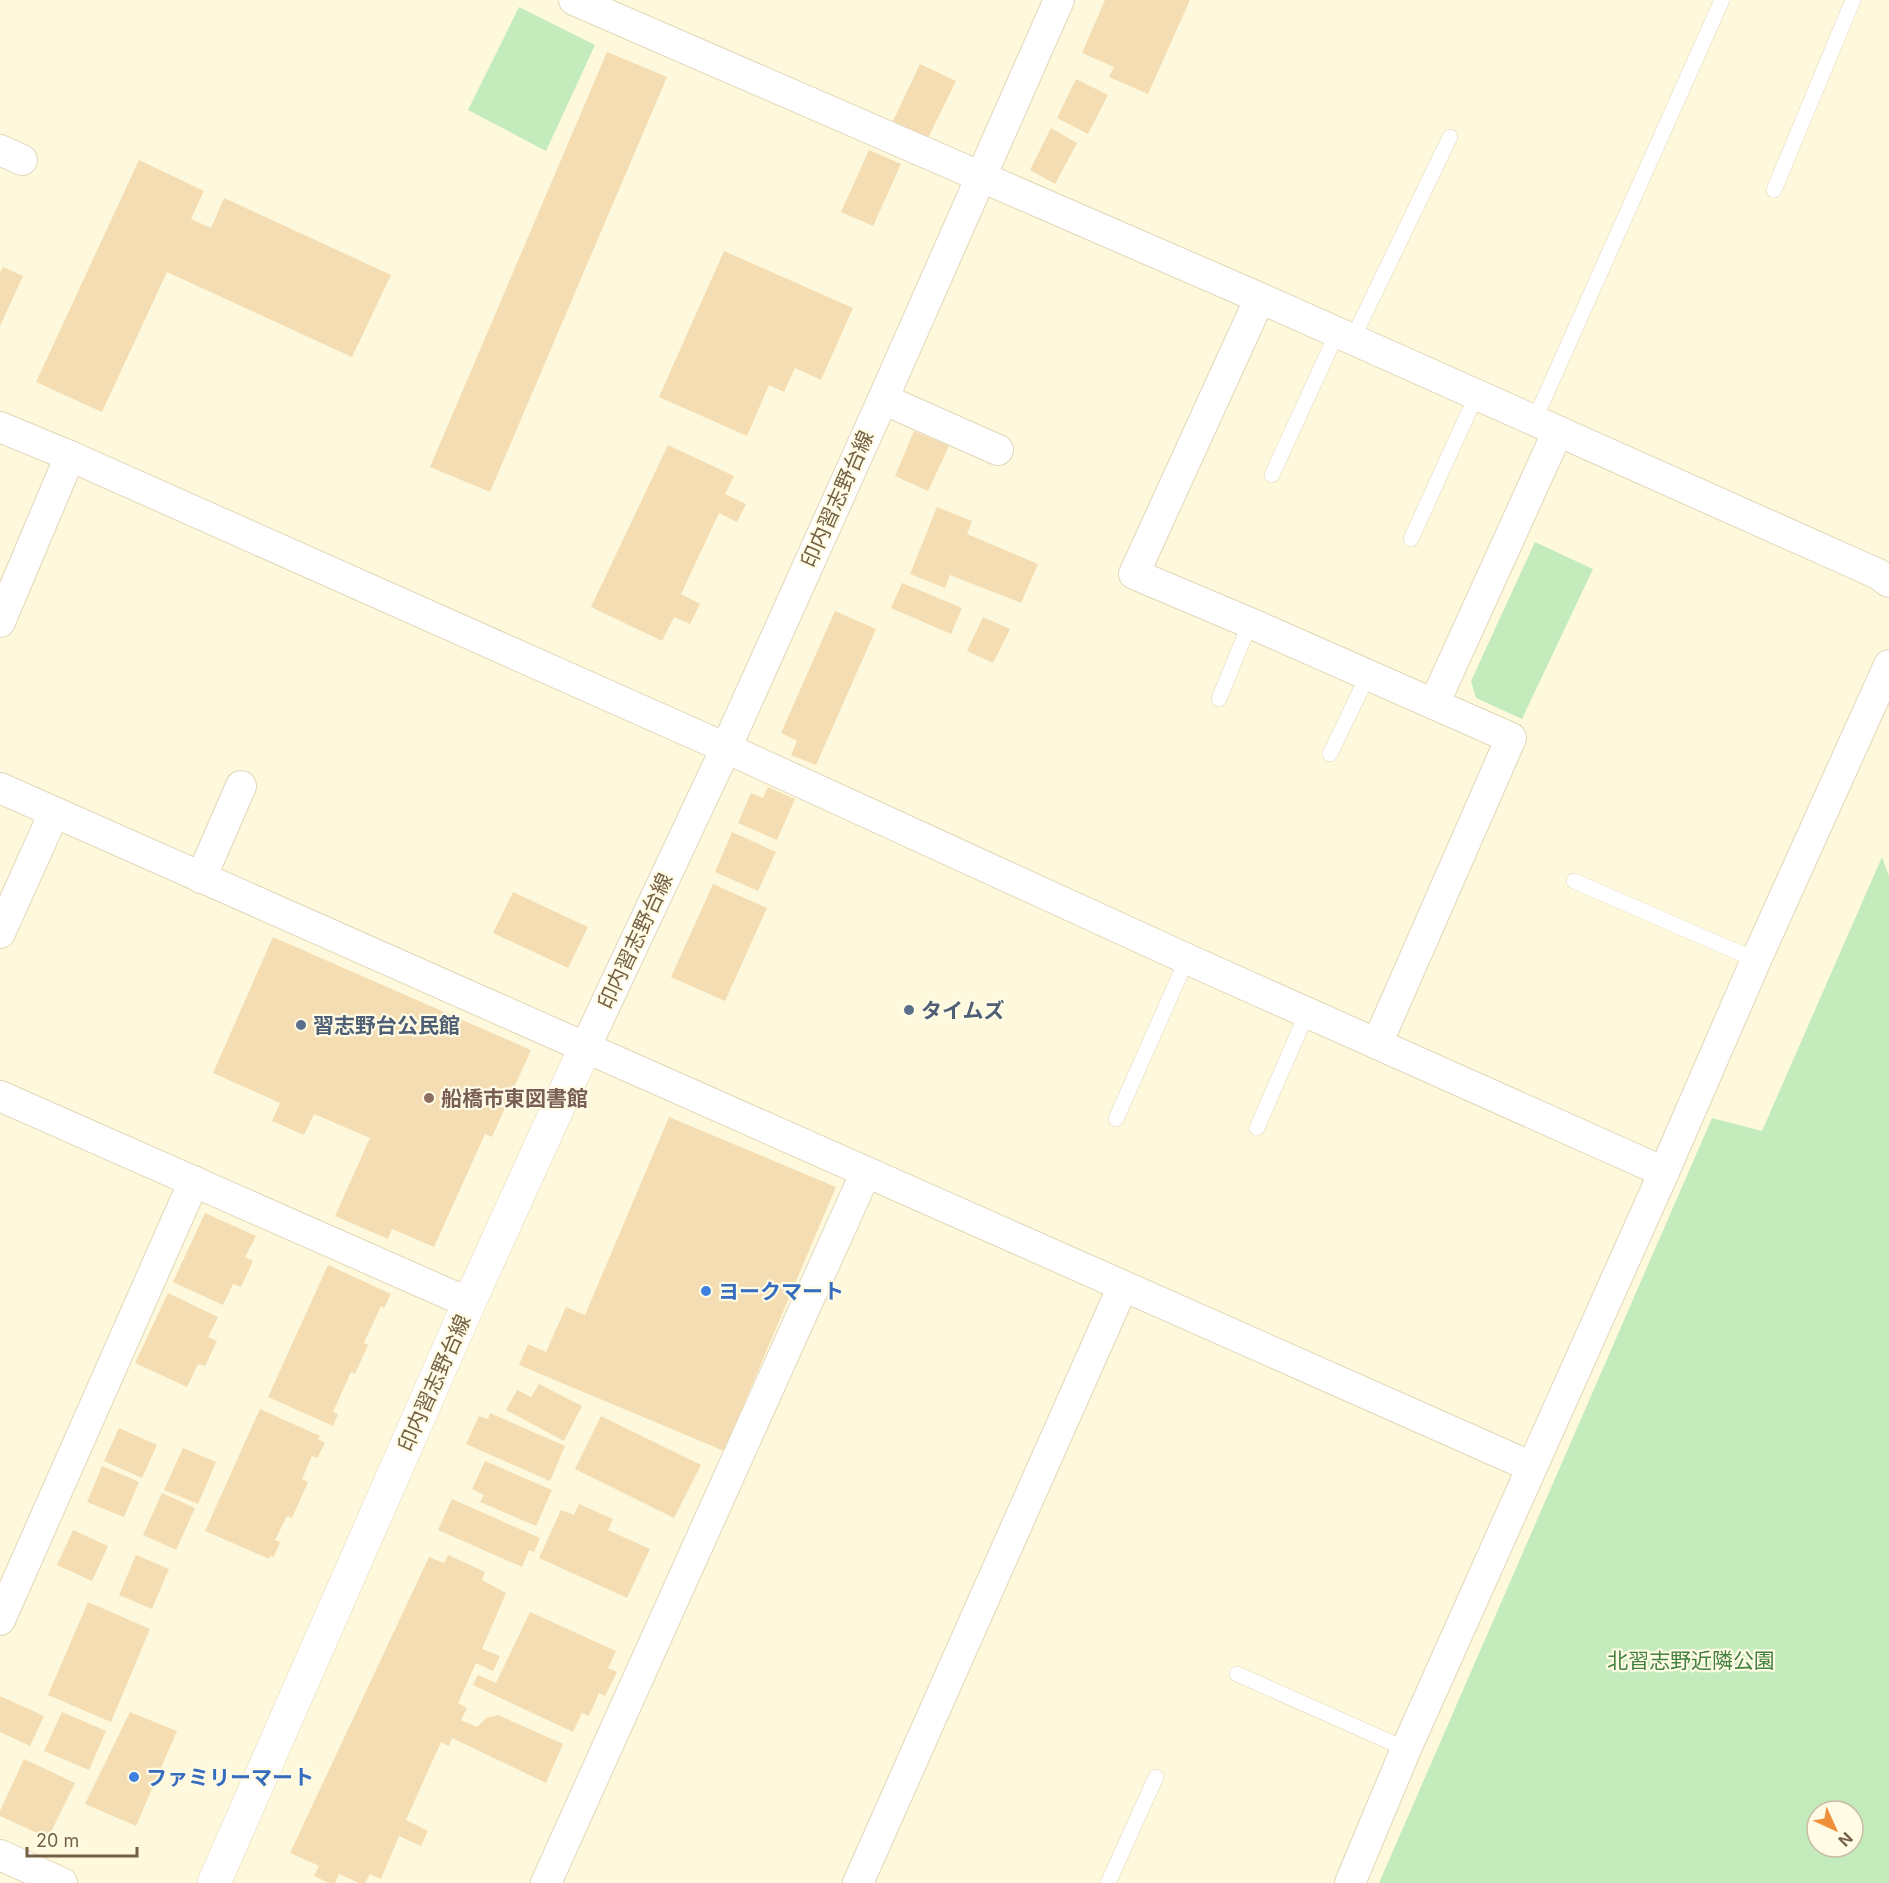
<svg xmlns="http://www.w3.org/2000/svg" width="1889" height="1883" font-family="Inter,'Noto Sans JP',sans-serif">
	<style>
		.green { fill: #c4ebbc; fill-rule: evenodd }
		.building { fill: #f4ddb3 }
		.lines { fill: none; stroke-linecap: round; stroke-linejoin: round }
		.lane-casing { stroke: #e2d6b9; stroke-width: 16 }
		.street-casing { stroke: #e2d6b9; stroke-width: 32 }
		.secondary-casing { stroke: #e4d6b4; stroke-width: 34 }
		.lane { stroke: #fff; stroke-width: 15 }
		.street { stroke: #fff; stroke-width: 30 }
		.secondary { stroke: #fff; stroke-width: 33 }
		.service-dot { fill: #5c6f8a; stroke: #fffbe5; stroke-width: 2 }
		.education-dot { fill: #8d6e63; stroke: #fffbe5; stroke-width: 2 }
		.shop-dot { fill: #3f7fe0; stroke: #fffbe5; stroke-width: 2 }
		.labels { text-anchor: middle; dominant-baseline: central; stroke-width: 4.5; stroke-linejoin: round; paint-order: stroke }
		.street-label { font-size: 21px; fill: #746145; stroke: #fffbe5 }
		.service-label { font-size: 21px; font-weight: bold; fill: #4e5e75; stroke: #fffbe5; text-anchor: start }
		.education-label { font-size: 21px; font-weight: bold; fill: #785e54; stroke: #fffbe5; text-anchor: start }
		.shop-label { font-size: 21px; font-weight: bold; fill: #366cbe; stroke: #fffbe5; text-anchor: start }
		.park-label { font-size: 21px; fill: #42813f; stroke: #fffbe5 }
	</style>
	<rect width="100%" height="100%" fill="#fef9dd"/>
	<!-- green -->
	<g class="green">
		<path d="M519,7L595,45L546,151L468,110Z"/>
		<path d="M1535,542L1593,569L1522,719L1476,698L1471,681Z"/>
		<path d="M1882,857L1889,876V1883H1379L1712,1118L1762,1131ZM1817,1811H1853V1847H1817Z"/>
	</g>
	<!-- building -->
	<g class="building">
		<path d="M1105,0H1190L1148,94L1109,77L1114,67L1082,53Z"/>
		<path d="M607,52L667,77L490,492L430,467Z"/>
		<path d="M920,64L956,81L927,140L892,123Z"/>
		<path d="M1076,79L1108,95L1088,134L1057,118Z"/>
		<path d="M1051,128L1077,143L1055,184L1030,170Z"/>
		<path d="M869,150L901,164L873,226L841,212Z"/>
		<path d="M139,160L204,191L191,219L211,228L224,198L391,275L352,357L167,272L102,412L36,382Z"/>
		<path d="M724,251L853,308L821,380L795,368L784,392L769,385L747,436L659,397Z"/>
		<path d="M3,267L23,276L0,326V273Z"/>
		<path d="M914,431L949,446L928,491L895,476Z"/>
		<path d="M668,445L734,476L725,494L746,504L737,522L719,513L681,594L700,604L690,624L674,617L662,641L591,607Z"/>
		<path d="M937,507L972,521L967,534L1038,564L1021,603L950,575L945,588L910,574Z"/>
		<path d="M902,583L962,608L951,634L891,608Z"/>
		<path d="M835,611L876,629L816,765L791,755L797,741L781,733Z"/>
		<path d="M983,617L1010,629L993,663L967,651Z"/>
		<path d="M768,787L795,799L777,840L738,823L751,793L763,798Z"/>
		<path d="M732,832L776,852L758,891L715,872Z"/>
		<path d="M713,884L767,908L725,1001L671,977Z"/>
		<path d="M513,892L588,927L568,968L493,933Z"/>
		<path d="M273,937L531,1050L492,1137L485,1134L434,1247L392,1229L388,1239L335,1216L370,1138L314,1114L304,1135L272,1121L280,1103L213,1073Z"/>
		<path d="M669,1117L836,1187L724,1451L519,1365L528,1344L546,1352L566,1307L585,1315Z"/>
		<path d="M205,1213L256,1236L245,1257L253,1261L241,1287L233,1284L223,1305L173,1282Z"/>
		<path d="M328,1265L391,1294L384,1308L381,1306L364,1343L368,1345L355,1374L351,1372L333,1412L338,1414L333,1426L268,1397Z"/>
		<path d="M168,1293L218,1317L208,1337L217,1341L205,1366L198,1364L187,1387L135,1363Z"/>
		<path d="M539,1384L582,1406L564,1441L506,1410L517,1390L531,1397Z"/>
		<path d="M260,1409L320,1436L318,1439L325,1443L317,1458L312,1456L302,1479L308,1482L292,1518L287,1516L275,1540L280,1542L274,1557L271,1556L269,1559L205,1531Z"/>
		<path d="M490,1413L565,1446L550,1481L466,1444L479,1416L488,1419Z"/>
		<path d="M601,1416L701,1465L674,1518L575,1469Z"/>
		<path d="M119,1428L157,1445L142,1478L104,1461Z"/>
		<path d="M183,1448L216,1462L198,1504L164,1490Z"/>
		<path d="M485,1461L552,1490L536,1526L480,1502L484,1495L472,1489Z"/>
		<path d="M102,1466L139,1482L124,1517L87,1502Z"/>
		<path d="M162,1493L195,1508L176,1550L143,1535Z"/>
		<path d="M452,1499L540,1538L534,1552L529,1550L522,1567L438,1530Z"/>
		<path d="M579,1504L613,1519L608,1530L650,1549L627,1598L539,1558L561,1510L574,1515Z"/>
		<path d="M73,1530L108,1546L92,1581L57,1565Z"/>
		<path d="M136,1555L169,1569L152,1609L119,1595Z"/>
		<path d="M448,1555L485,1572L482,1580L506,1593L482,1649L500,1656L493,1671L476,1663L458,1703L467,1708L461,1720L477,1727L486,1718L498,1715L563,1744L546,1783L452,1738L449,1746L441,1742L406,1820L428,1831L421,1846L399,1836L381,1879L370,1874L365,1883H359L339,1874L335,1883H329L314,1876L319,1866L290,1853L429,1557L444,1563Z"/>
		<path d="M88,1602L150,1629L111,1722L48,1695Z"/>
		<path d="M530,1612L616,1651L608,1668L617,1672L605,1696L599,1693L589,1716L582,1713L573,1732L473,1685L478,1675L496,1683Z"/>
		<path d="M0,1696L44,1716L30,1746L0,1732Z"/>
		<path d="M62,1712L106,1731L89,1770L44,1751Z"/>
		<path d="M130,1712L177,1731L136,1826L85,1804Z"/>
		<path d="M24,1759L75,1783L48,1838L0,1816V1811Z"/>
	</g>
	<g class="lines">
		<!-- lane casing -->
		<g class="lane-casing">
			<g id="lane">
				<path d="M1774,190L1853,0"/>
				<path d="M1352,340L1450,137"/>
				<path d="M1534,421L1722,0"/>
				<path d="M1272,475L1337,333"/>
				<path d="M1411,539L1476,396"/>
				<path d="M1219,699L1250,623"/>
				<path d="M1330,754L1368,675"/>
				<path d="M1574,881L1756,960"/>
				<path d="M1116,1119L1187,959"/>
				<path d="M1257,1128L1307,1013"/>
				<path d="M1237,1674L1406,1749"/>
				<path d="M1108,1883L1156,1777"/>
			</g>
		</g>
		<!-- street casing -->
		<g class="street-casing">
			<g id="street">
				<path d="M574,0L1260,298L1878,574L1889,582"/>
				<path d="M0,150L22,160"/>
				<path d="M1260,298L1134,574L1250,623L1511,738L1377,1044"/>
				<path d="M883,399L998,450"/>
				<path d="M0,427L70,456L726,748L1187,959L1664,1172"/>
				<path d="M0,622L70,456"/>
				<path d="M1434,704L1558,431"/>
				<path d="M0,788L1532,1467"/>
				<path d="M201,878L241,786"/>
				<path d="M0,933L54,813"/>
				<path d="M585,1048L726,748L883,399L1059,0"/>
				<path d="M0,1096L469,1303"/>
				<path d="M0,1620L194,1181"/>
				<path d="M0,1855L62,1883"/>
				<path d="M546,1883L866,1172"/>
				<path d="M858,1883L1123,1286"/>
				<path d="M1350,1883L1406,1749L1664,1172L1756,960L1889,665"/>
			</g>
		</g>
		<!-- secondary casing -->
		<g class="secondary-casing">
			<path id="secondary" d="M214,1883L469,1303L585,1048"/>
		</g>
		<!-- lane -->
		<use href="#lane" class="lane"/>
		<!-- street -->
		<use href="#street" class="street"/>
		<!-- secondary -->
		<use href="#secondary" class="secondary"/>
	</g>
	<!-- markers -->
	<g class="service-dot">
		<circle cx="909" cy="1010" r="6"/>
		<circle cx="301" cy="1025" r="6"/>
	</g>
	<circle class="education-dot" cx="429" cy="1098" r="6"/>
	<g class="shop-dot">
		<circle cx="706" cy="1291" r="6"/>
		<circle cx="134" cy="1777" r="6"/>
	</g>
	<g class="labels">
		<!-- street labels -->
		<g class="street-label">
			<text transform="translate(837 499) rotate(-66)">印内習志野台線</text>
			<text transform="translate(635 941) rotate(-65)">印内習志野台線</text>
			<text transform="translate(434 1383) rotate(-66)">印内習志野台線</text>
		</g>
		<!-- service labels -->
		<g class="service-label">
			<text x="921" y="1010">タイムズ</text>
			<text x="313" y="1025">習志野台公民館</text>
		</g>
		<!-- education labels -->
		<g class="education-label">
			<text x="441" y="1098">船橋市東図書館</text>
		</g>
		<!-- shop labels -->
		<g class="shop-label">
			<text x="718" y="1291">ヨークマート</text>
			<text x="146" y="1777">ファミリーマート</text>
		</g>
		<!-- park labels -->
		<g class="park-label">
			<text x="1691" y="1660">北習志野近隣公園</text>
		</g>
	</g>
	<!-- north arrow -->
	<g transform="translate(1835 1829) rotate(135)"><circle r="28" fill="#fffbe5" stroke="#c7bda5" stroke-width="1.5"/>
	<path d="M0-4.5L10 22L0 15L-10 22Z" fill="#f08f3a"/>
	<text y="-9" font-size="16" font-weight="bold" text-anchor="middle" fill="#746145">N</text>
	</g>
	<!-- scale -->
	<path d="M27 1847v9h110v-9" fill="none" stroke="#746145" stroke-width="3"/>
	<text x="36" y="1847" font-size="18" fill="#746145" stroke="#fffbe5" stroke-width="4.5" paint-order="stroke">20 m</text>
</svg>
